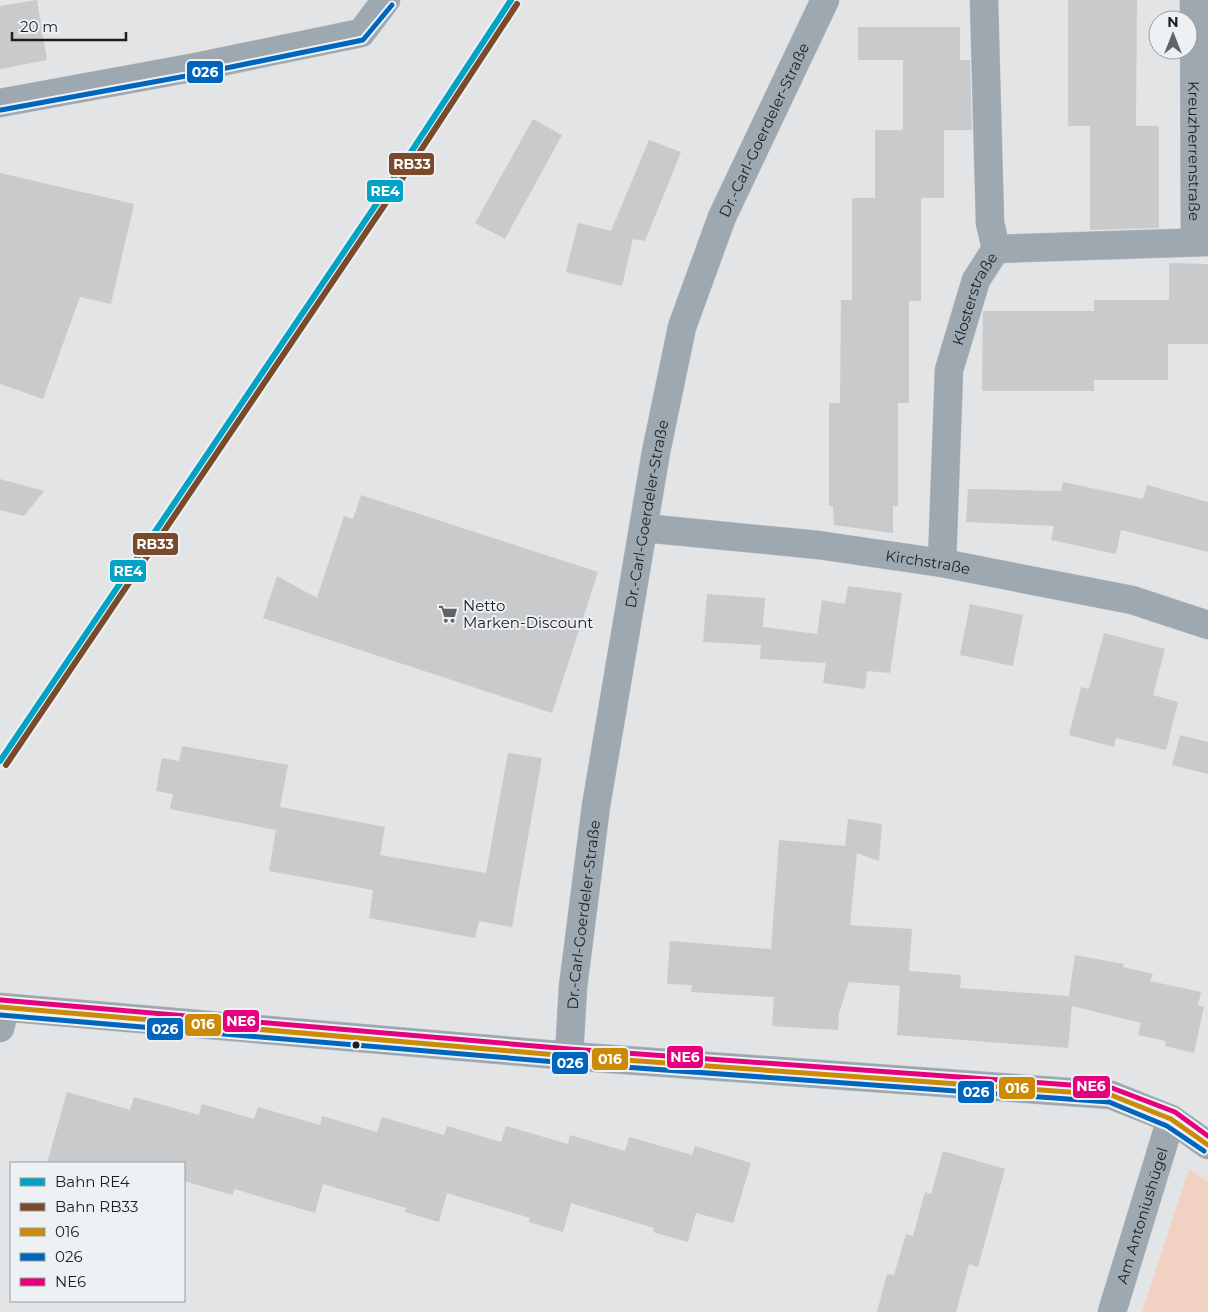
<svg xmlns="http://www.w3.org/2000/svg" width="1208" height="1312" font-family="Montserrat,sans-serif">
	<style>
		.green { fill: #f1d2c2 }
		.building { fill: #c8cacb }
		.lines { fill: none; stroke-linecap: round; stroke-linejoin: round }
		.street-casing { stroke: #bfc0c1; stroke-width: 29 }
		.secondary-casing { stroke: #bfc0c1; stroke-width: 29 }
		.street { stroke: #9ea8b1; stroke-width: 28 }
		.secondary { stroke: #9ba8b0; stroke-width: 28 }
		.bus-1-casing { stroke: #eef1f4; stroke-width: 9 }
		.bus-2-casing { stroke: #eef1f4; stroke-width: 9 }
		.bus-3-casing { stroke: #eef1f4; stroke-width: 9 }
		.bus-1 { stroke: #cb8b06; stroke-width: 5 }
		.bus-2 { stroke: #0065bd; stroke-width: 5 }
		.bus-3 { stroke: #e5007d; stroke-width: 5 }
		.rail-1-casing { stroke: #eef1f4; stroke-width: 10 }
		.rail-2-casing { stroke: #eef1f4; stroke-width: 10 }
		.rail-1 { stroke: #01a2c5; stroke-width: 6 }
		.rail-2 { stroke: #7a4b2a; stroke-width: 6 }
		.bus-dot { fill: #1d1e1f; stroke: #eef1f4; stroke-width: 2 }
		.labels { text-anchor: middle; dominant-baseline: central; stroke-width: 4; stroke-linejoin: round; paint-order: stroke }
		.street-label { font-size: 15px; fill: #1d1e1f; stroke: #eef1f4 }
		.poi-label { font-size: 15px; fill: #1d1e1f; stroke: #eef1f4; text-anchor: start }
		.line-badge { stroke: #eef1f4; stroke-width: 2 }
		.badge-label { font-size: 14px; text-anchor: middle; font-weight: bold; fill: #fff }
	</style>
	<rect width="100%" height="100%" fill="#e2e4e6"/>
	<!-- green -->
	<path class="green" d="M1189,1169L1208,1182V1312H1142Z"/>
	<!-- building -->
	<g class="building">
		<path d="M37,0L47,60L0,69V6Z"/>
		<path d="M1068,0H1137L1136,126H1159V228L1090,230V126H1068Z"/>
		<path d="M858,27H960V60H970L972,130H944V198H921V301H909V403H898V506H893V533L834,525L833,506H829V403H840L841,300H852V198H875V130H903V60H858Z"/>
		<path d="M533,119L562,135L505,239L475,223Z"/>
		<path d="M649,140L681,152L645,241L633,239L622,286L566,272L578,223L611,231Z"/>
		<path d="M0,173L134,204L111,304L80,297L43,399L0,384Z"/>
		<path d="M1169,263L1208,264V344H1168V380H1094V391H982L983,311H1094V300H1169Z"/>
		<path d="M0,479L44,491L24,516L0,510Z"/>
		<path d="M1063,482L1143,499L1147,485L1208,502V552L1121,530L1116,554L1051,540L1054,526L966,522L968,489L1061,491Z"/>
		<path d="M361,495L598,572L552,713L263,618L277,576L317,598L344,516L353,519Z"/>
		<path d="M848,586L902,593L890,673L867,671L865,689L823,683L826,663L760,659L761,645L703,642L707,594L765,598L762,638L763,627L817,634L822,600L845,604Z"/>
		<path d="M970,604L1023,615L1013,666L960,655Z"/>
		<path d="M1104,633L1165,649L1153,695L1178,702L1166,750L1116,738L1114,747L1069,735L1081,687L1089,689Z"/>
		<path d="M1180,735L1208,742V774L1172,765Z"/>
		<path d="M182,746L288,765L280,807L385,827L380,855L486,873L508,753L542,758L512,927L479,921L475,938L369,918L373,890L269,871L276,830L170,809L173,794L156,791L162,758L179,761Z"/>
		<path d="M848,819L882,824L879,861L857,853L850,925L912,929L909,971L961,975L960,988L1069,996L1075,955L1124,964L1123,967L1153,974L1150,981L1201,992L1198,1005L1204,1007L1194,1053L1165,1046L1166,1041L1138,1035L1141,1023L1072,1006L1068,1048L897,1035L900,986L849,982L839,1013L838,1030L772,1026L774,997L691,992L692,985L667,984L670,941L771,949L779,840L845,846Z"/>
		<path d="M67,1092L130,1110L134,1097L199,1115L202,1104L254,1119L258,1107L320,1125L322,1116L377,1132L382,1117L444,1135L447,1126L501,1142L506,1126L568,1144L570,1135L625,1151L629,1137L692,1155L695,1146L751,1163L733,1223L696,1213L688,1242L653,1232L654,1228L571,1203L563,1232L529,1222L530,1218L447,1193L439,1222L405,1212L406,1208L323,1184L315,1213L234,1189L233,1195L184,1181V1163H47Z"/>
		<path d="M943,1151L1005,1169L978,1267L969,1264L956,1312H877L887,1274L894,1275L906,1234L913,1236L925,1192L931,1194Z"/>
	</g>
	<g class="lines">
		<!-- street casing -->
		<g class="street-casing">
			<g id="street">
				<path d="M984,0L990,223L996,249"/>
				<path id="s1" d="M1194,0L1195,242"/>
				<path d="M0,103L196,67L361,33L386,0"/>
				<path id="s2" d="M644,528L818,545L942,563L1132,600L1208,625"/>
				<path id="s3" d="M942,563L949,370L976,280L996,249L1208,242"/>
				<path d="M0,1028L5,1009"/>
				<path id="s4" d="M569,1056L573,987L596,806L656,452L682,327L722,217L825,0"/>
				<path id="s5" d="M1112,1312L1171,1119"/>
			</g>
		</g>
		<!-- secondary casing -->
		<g class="secondary-casing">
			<path id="secondary" d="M0,1007L569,1056L1111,1095L1171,1119L1208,1145"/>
		</g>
		<!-- street -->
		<use href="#street" class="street"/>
		<!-- secondary -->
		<use href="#secondary" class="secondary"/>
		<!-- bus-1 casing -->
		<g class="bus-1-casing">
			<path id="bus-1" d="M0,1007L569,1056L1111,1095L1171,1119L1208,1145"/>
		</g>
		<!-- bus-2 casing -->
		<g class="bus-2-casing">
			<g id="bus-2">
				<path d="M1,110L197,74L363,40L392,5"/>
				<path d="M0,1015L568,1063L1109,1102L1167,1126L1204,1151"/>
			</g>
		</g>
		<!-- bus-3 casing -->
		<g class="bus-3-casing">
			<path id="bus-3" d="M1,1000L570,1049L1112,1088L1175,1112L1208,1136"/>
		</g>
		<!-- bus-1 -->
		<use href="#bus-1" class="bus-1"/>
		<!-- bus-2 -->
		<use href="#bus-2" class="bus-2"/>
		<!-- bus-3 -->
		<use href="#bus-3" class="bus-3"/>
		<!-- rail-1 casing -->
		<g class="rail-1-casing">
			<path id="rail-1" d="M0,761L392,181L511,0"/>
		</g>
		<!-- rail-2 casing -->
		<g class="rail-2-casing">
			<path id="rail-2" d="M6,765L398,185L517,4"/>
		</g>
		<!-- rail-1 -->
		<use href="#rail-1" class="rail-1"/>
		<!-- rail-2 -->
		<use href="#rail-2" class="rail-2"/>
	</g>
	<!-- icons -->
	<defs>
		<g id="supermarket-bare" transform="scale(1.5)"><path d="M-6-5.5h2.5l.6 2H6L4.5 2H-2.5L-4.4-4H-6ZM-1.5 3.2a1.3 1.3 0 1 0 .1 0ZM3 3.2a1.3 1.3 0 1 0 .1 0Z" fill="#626365" stroke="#eef1f4" stroke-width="2.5" paint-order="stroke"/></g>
	</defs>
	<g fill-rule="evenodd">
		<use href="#supermarket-bare" x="448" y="614"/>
	</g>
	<!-- markers -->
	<circle class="bus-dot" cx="356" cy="1045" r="4.5"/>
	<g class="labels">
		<!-- street labels -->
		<g class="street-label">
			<text stroke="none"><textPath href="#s4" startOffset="952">Dr.-Carl-Goerdeler-Straße</textPath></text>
			<text stroke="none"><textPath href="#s1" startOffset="151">Kreuzherrenstraße</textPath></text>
			<text stroke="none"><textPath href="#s3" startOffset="269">Klosterstraße</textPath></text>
			<text stroke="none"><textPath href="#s4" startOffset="548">Dr.-Carl-Goerdeler-Straße</textPath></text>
			<text stroke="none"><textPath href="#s2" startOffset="286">Kirchstraße</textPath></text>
			<text stroke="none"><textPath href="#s4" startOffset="142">Dr.-Carl-Goerdeler-Straße</textPath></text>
			<text stroke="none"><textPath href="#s5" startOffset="101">Am Antoniushügel</textPath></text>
		</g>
		<!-- poi labels -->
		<g class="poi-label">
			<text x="463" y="605">Netto<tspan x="463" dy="17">Marken-Discount</tspan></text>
		</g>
	</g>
	<g class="line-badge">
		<rect x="186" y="60" width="38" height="24" rx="5" fill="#0065bd"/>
		<rect x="388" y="152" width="47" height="24" rx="5" fill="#7a4b2a"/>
		<rect x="366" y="179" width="38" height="24" rx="5" fill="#01a2c5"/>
		<rect x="132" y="532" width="47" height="24" rx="5" fill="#7a4b2a"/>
		<rect x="109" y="559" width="38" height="24" rx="5" fill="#01a2c5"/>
		<rect x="222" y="1009" width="38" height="24" rx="5" fill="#e5007d"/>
		<rect x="184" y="1013" width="38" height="24" rx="5" fill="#cb8b06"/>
		<rect x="146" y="1017" width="38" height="24" rx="5" fill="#0065bd"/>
		<rect x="666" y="1045" width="38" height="24" rx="5" fill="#e5007d"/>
		<rect x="591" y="1047" width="38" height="24" rx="5" fill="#cb8b06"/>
		<rect x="551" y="1051" width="38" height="24" rx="5" fill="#0065bd"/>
		<rect x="1072" y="1075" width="39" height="24" rx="5" fill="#e5007d"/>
		<rect x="998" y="1076" width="38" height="24" rx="5" fill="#cb8b06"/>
		<rect x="957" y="1080" width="38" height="24" rx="5" fill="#0065bd"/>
	</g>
	<g class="badge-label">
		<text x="205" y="77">026</text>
		<text x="412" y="169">RB33</text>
		<text x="385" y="196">RE4</text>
		<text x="155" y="549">RB33</text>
		<text x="128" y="576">RE4</text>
		<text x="241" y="1026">NE6</text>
		<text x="203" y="1029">016</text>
		<text x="165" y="1034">026</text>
		<text x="685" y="1062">NE6</text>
		<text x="610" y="1064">016</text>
		<text x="570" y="1068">026</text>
		<text x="1091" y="1091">NE6</text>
		<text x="1017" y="1093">016</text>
		<text x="976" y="1097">026</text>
	</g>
	<!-- legend -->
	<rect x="10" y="1162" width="175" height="140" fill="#eef1f4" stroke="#9a9d9f"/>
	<rect x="20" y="1178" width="25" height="8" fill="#01a2c5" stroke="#9a9d9f"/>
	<text x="55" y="1187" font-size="15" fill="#1d1e1f">Bahn RE4</text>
	<rect x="20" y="1203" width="25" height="8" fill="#7a4b2a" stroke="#9a9d9f"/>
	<text x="55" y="1212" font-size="15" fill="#1d1e1f">Bahn RB33</text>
	<rect x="20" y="1228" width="25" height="8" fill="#cb8b06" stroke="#9a9d9f"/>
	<text x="55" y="1237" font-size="15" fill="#1d1e1f">016</text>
	<rect x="20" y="1253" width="25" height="8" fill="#0065bd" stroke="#9a9d9f"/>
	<text x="55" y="1262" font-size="15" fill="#1d1e1f">026</text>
	<rect x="20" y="1278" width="25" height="8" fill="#e5007d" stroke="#9a9d9f"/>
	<text x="55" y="1287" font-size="15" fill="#1d1e1f">NE6</text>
	<!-- north arrow -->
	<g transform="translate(1173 35)"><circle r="24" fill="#eef1f4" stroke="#9a9d9f"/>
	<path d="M0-4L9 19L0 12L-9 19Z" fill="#626365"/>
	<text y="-8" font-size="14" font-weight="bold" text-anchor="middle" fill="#1d1e1f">N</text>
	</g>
	<!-- scale -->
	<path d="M12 32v8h114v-8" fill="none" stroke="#1d1e1f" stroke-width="2.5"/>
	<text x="20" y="32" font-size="15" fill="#1d1e1f" stroke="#eef1f4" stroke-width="4" paint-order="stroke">20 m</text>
</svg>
